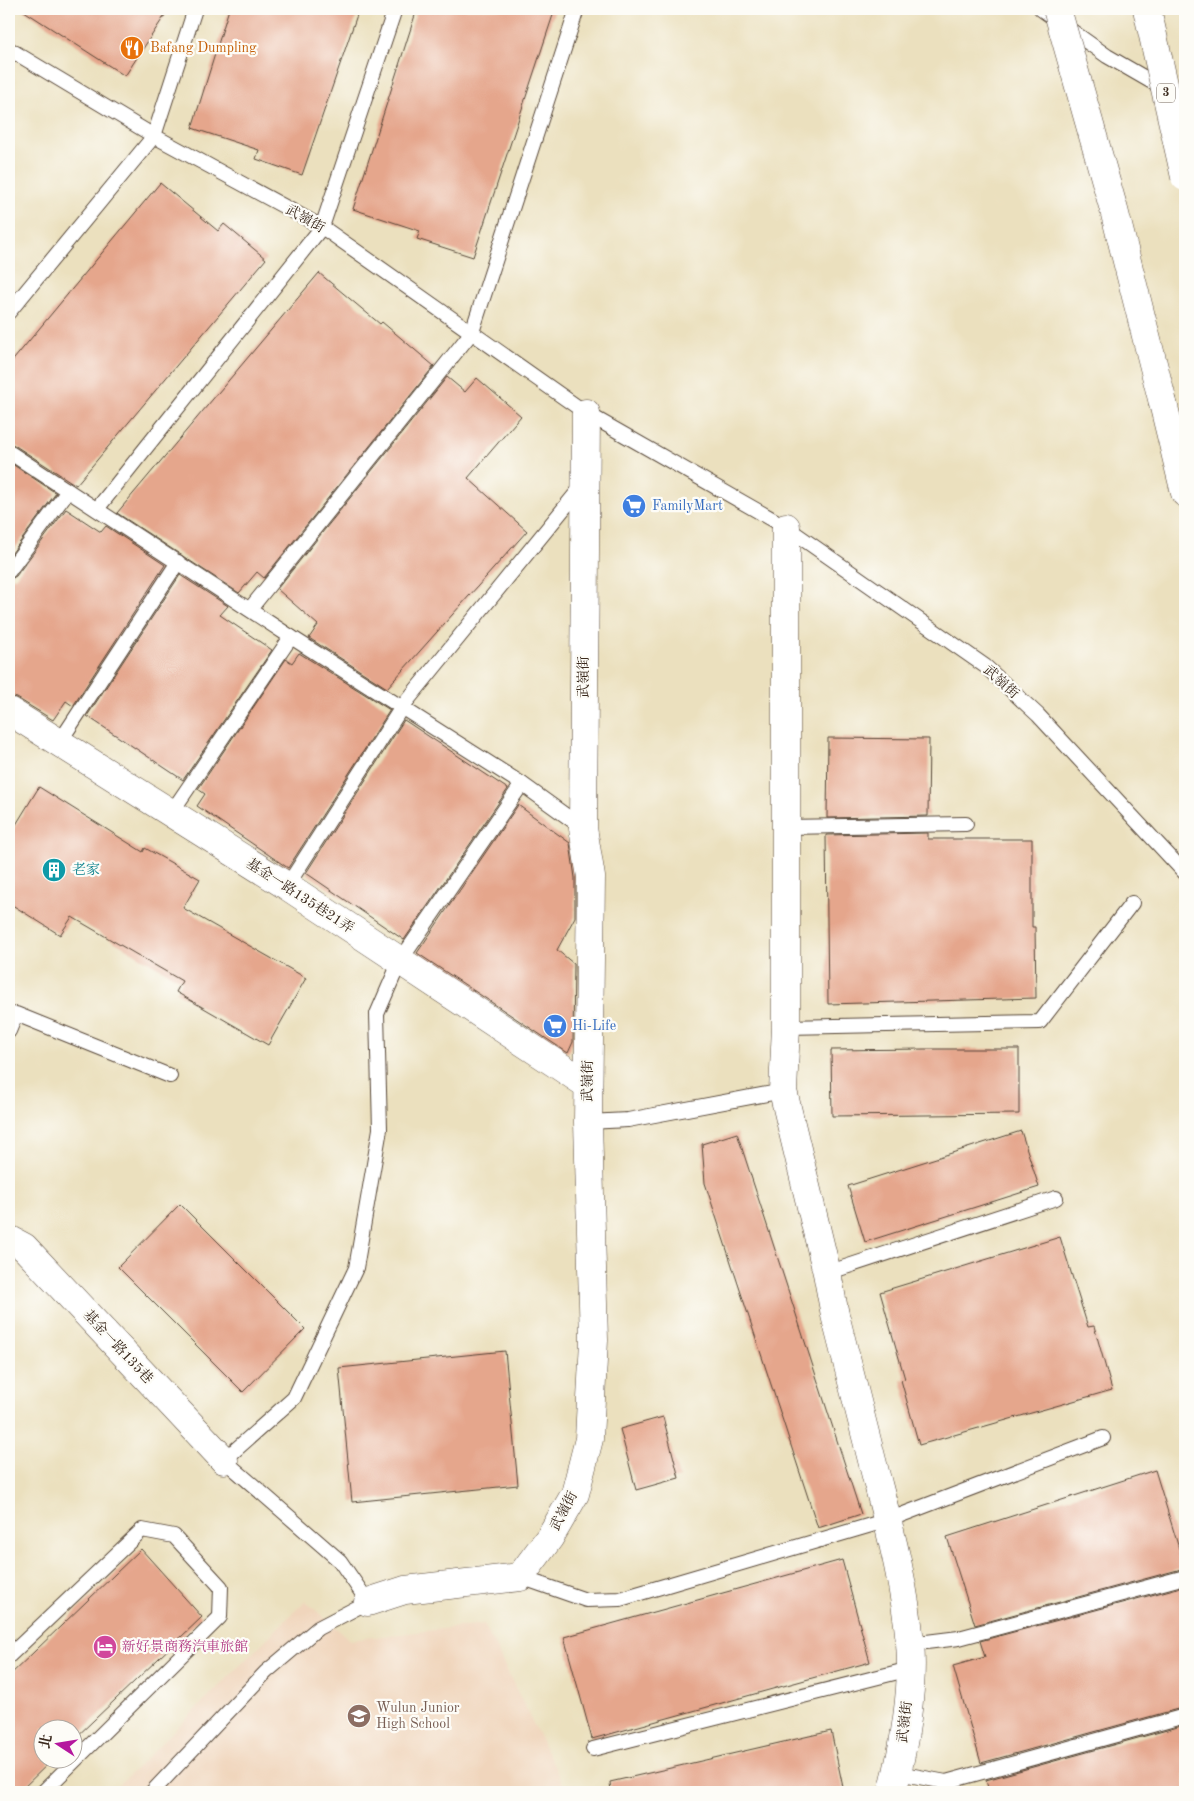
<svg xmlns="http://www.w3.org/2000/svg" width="1194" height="1801" font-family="'Old Standard TT','Noto Serif TC',serif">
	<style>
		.built { fill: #f0d5bc }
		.building { fill: #e5a68c }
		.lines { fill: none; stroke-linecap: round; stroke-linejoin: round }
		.lane-casing { stroke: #554536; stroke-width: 16 }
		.street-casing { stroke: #554536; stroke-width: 29 }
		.highway-casing { stroke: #554536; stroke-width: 29 }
		.lane { stroke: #fff; stroke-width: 14 }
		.street { stroke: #fff; stroke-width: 28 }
		.highway { stroke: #fff; stroke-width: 28 }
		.highway-bridge-casing { stroke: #554536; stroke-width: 29; stroke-linecap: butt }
		.highway-bridge { stroke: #fff; stroke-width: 28 }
		.labels { text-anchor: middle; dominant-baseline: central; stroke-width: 4.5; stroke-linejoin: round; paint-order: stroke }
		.shield { fill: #fdfcf7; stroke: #75695f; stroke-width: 1 }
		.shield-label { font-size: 12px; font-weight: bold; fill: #3b2a1e }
		.food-label { font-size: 14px; fill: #c56008; stroke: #fdfcf7; text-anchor: start }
		.street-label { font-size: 14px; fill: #3b2a1e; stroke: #fdfcf7 }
		.shop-label { font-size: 14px; fill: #366cbe; stroke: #fdfcf7; text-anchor: start }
		.culture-label { font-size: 14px; fill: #0d838f; stroke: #fdfcf7; text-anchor: start }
		.hotel-label { font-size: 14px; fill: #b23c85; stroke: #fdfcf7; text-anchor: start }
		.education-label { font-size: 14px; fill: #785e54; stroke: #fdfcf7; text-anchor: start }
	</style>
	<rect width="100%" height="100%" fill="#fdfcf7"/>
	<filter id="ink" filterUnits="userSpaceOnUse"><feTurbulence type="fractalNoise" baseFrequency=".02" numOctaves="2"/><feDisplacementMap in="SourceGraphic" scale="10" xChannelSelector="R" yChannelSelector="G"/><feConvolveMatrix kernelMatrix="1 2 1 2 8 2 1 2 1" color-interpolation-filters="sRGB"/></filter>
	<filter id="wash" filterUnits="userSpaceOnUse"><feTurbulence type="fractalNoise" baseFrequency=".0096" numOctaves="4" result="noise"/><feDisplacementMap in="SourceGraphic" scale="20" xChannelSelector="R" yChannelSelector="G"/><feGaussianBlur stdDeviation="1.12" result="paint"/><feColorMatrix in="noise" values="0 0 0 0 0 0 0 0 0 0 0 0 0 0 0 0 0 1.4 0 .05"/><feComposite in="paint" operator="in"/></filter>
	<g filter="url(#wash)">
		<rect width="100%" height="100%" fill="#ebe0be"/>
		<!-- built -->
		<path class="built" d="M305,1601L350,1640L484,1624L567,1792H112Z"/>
		<g id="blocks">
			<!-- building -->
			<g class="building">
				<path d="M21,9H169L125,76Z"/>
				<path d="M229,9H359L302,175L256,159L259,150L192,128Z"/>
				<path d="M417,9H555L473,257L417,239L420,231L353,209Z"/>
				<path d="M160,183L218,231L224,224L266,259L76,485L14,445L9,443V365Z"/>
				<path d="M319,273L380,324L382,322L434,366L264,578L257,572L239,593L117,513Z"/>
				<path d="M447,377L465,392L477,378L521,416L468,478L527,531L387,688L309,638L318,625L277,589Z"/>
				<path d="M9,462L56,493L9,557Z"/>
				<path d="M66,509L101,532L106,526L165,565L73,706L66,701L53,720L17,698L9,696V580L16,576Z"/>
				<path d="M180,575L228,606L220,615L272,650L183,780L87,716Z"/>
				<path d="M299,653L390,710L288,868L197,806L205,794L198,789L286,659L292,663Z"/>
				<path d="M404,720L508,789L404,940L306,873Z"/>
				<path d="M828,738L929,739L928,816L827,818Z"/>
				<path d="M39,787L143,852L145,848L200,879L183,908L306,978L268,1045L176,992L182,981L72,917L60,935L9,903V836Z"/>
				<path d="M518,805L570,843L575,878V917L557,950L574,964L573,1042L568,1053L417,953Z"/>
				<path d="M928,833V839H1032V927H1035L1036,998L828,1004L826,835Z"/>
				<path d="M925,1049H1019V1114L832,1116L831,1050Z"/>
				<path d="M1021,1131L1039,1187L865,1242L848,1186Z"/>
				<path d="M737,1133L861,1514L818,1528L705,1183L702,1144Z"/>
				<path d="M180,1204L305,1329L243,1392L118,1267Z"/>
				<path d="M1060,1237L1088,1327L1094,1326L1112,1390L919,1445L901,1380L905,1379L880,1292Z"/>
				<path d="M505,1351L518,1485L352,1502L339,1368Z"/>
				<path d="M663,1417L679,1478L636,1490L620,1429Z"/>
				<path d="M1155,1470L1185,1568L975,1625L947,1537Z"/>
				<path d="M141,1549L202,1617L72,1741V1728H42V1758H54L19,1792H9V1676Z"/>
				<path d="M842,1560L870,1662L592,1739L564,1637Z"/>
				<path d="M1185,1586V1707L981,1763L953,1666L985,1657L980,1641Z"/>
				<path d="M1185,1725V1792H989L986,1780Z"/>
				<path d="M831,1731L844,1792H611L610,1782Z"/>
			</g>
		</g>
	</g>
	<g filter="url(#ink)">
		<use href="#blocks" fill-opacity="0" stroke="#554536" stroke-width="1"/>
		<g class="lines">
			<!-- lane casing -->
			<g class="lane-casing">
				<g id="lane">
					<path d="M1041,9L1107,56L1185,101"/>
					<path d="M9,49L154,136L322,227L586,413L786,527L985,666L1038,715L1185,873"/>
					<path d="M9,312L154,136L195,9"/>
					<path d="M9,452L291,637L522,784L583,828"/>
					<path d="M97,509L322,227L395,9"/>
					<path d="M9,571L68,491"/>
					<path d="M250,609L472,332L577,9"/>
					<path d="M59,743L178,562"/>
					<path d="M171,813L291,637"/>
					<path d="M785,827L966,824"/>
					<path d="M287,886L402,707L583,485"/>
					<path d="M786,1027L1040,1022L1132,903"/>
					<path d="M9,1031L16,1014L170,1076"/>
					<path d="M588,1122L628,1120L783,1091"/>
					<path d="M827,1273L1056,1198"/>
					<path d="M520,1577L586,1600L620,1599L888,1520L1103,1438"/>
					<path d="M910,1644L959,1638L1185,1577"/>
					<path d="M9,1656L142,1530L174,1536L221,1587L220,1617L43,1792"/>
					<path d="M593,1749L910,1669"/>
					<path d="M898,1773L946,1782L1185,1716"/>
					<path d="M152,1792L266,1672L318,1628L368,1602L340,1561L224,1460L294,1398L356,1268L380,1129L377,1014L400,961L522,784"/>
				</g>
			</g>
			<!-- street casing -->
			<g class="street-casing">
				<g id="street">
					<path d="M786,527V1027L783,1091L827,1273L835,1315C849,1370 863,1425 877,1480C891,1534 905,1586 910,1643C914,1686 904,1750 892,1792"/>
					<path d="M9,711L287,886L588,1085"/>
					<path d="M9,1239L24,1247L224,1460"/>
					<path d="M368,1602L405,1590L520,1577L550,1537L575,1494L589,1439L594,1340L588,1122L591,877L583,828L586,413"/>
				</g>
			</g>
			<!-- highway casing -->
			<g class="highway-casing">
				<path id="highway" d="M1163,403L1185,493"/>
			</g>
			<!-- lane -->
			<use href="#lane" class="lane"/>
			<!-- street -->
			<use href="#street" class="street"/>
			<!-- highway -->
			<use href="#highway" class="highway"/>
			<!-- highway-bridge casing -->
			<g class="highway-bridge-casing">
				<g id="highway-bridge">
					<path d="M1057,9L1114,210L1163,403"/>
					<path d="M1147,9L1185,177"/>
				</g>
			</g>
			<!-- highway-bridge -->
			<use href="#highway-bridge" class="highway-bridge"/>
		</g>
	</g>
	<!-- icons -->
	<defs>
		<g id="restaurant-disc" transform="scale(1.25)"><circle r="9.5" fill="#e8710a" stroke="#fdfcf7"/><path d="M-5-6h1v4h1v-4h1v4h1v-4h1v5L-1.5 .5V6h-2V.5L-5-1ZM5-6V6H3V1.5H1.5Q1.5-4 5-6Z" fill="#fff"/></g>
		<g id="supermarket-disc" transform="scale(1.25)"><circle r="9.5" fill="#3f7fe0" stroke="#fdfcf7"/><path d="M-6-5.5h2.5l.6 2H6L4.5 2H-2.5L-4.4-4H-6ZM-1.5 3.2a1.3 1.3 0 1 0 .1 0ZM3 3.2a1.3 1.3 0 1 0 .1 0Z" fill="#fff"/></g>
		<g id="building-disc" transform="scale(1.25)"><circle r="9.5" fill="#0f9aa8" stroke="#fdfcf7"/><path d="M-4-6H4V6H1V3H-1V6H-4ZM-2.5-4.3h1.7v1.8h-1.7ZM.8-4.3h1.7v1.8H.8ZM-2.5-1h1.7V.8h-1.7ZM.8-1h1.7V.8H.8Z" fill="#fff"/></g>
		<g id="hotel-disc" transform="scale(1.25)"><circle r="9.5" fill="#d1479c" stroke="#fdfcf7"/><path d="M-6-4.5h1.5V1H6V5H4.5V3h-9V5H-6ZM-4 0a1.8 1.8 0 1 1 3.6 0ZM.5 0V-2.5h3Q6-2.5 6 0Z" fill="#fff"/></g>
		<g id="school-disc" transform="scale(1.25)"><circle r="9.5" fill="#8d6e63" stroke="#fdfcf7"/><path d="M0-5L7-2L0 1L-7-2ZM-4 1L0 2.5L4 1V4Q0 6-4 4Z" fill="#fff"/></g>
	</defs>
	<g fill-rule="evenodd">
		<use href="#restaurant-disc" x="132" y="48"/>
		<use href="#supermarket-disc" x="634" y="506"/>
		<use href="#building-disc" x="54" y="870"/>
		<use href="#supermarket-disc" x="555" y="1026"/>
		<use href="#hotel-disc" x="105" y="1647"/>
		<use href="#school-disc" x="359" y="1716"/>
	</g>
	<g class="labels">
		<!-- shield labels -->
		<rect class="shield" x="1157" y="83.5" width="18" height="19" rx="4"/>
		<g class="shield-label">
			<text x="1166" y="93">3</text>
		</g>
		<!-- food labels -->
		<g class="food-label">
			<text x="150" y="48">Bafang Dumpling</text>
		</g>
		<!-- street labels -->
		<g class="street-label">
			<text transform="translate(305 219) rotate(29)">武嶺街</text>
			<text transform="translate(584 677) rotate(-90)">武嶺街</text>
			<text transform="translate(1001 682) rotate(42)">武嶺街</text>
			<text transform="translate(300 896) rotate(33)">基金一路135巷21弄</text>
			<text transform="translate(588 1081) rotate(-89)">武嶺街</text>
			<text transform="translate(118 1347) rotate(47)">基金一路135巷</text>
			<text transform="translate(564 1511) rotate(-62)">武嶺街</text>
			<text transform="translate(905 1722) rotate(-83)">武嶺街</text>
		</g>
		<!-- shop labels -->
		<g class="shop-label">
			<text x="652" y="506">FamilyMart</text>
			<text x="572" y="1026">Hi-Life</text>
		</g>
		<!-- culture labels -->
		<g class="culture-label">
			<text x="72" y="870">老家</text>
		</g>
		<!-- hotel labels -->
		<g class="hotel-label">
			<text x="122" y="1647">新好景商務汽車旅館</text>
		</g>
		<!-- education labels -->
		<g class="education-label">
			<text x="376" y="1708">Wulun Junior<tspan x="376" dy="16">High School</tspan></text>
		</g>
	</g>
	<!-- margin -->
	<rect width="1194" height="1801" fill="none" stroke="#fdfcf7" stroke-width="30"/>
	<!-- north arrow -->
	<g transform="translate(58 1744) rotate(282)"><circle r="24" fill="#fdfcf7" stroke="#afa8a0"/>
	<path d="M0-4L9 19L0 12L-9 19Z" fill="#b5179e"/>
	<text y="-8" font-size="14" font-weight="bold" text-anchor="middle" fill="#3b2a1e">北</text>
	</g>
</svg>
